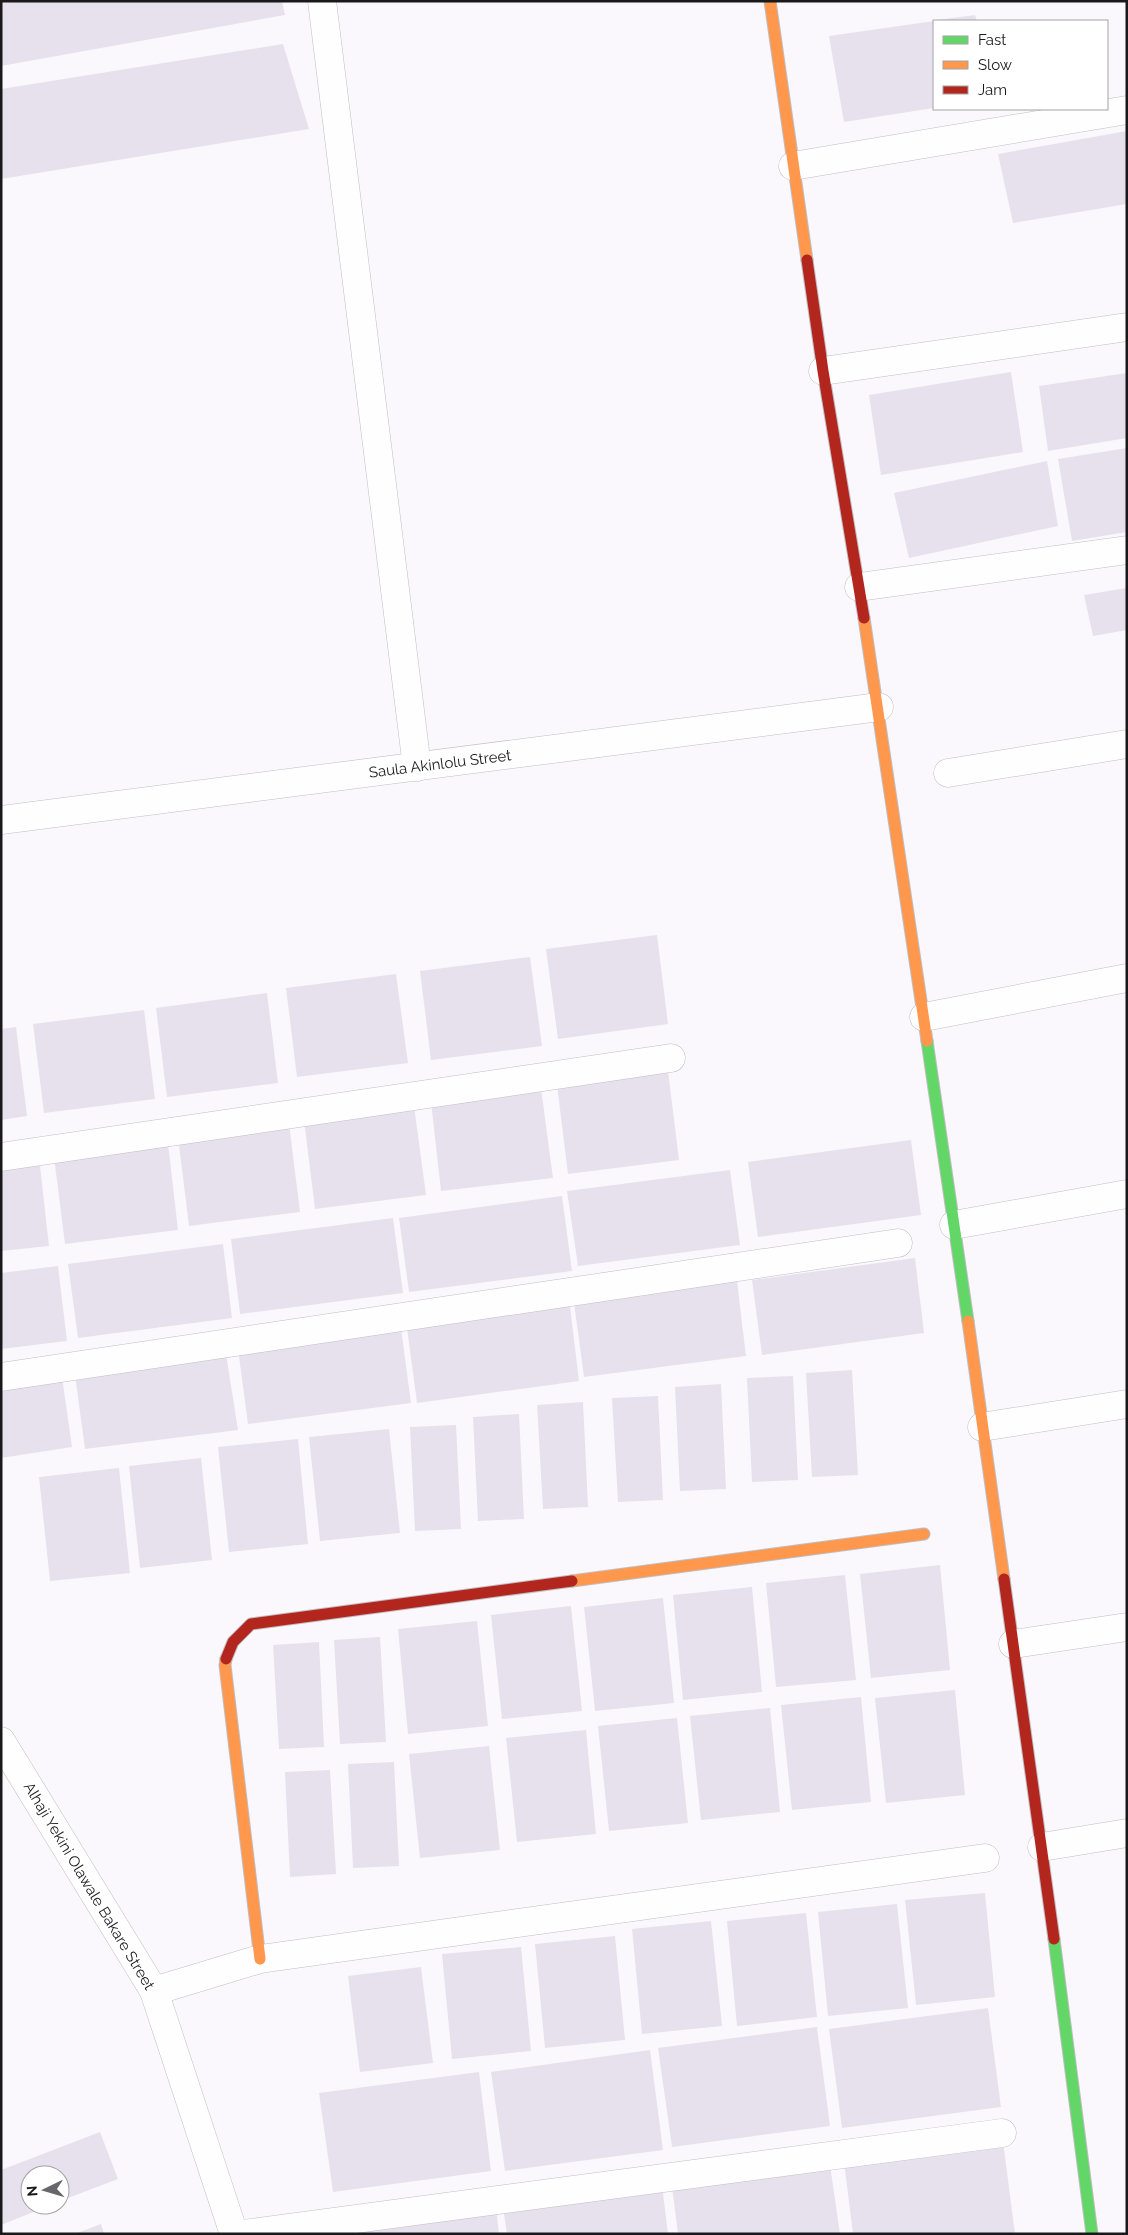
<svg xmlns="http://www.w3.org/2000/svg" width="1128" height="2235" font-family="Raleway,sans-serif">
	<style>
		.building { fill: #e7e1ee }
		.lines { fill: none; stroke-linecap: round; stroke-linejoin: round }
		.street-casing { stroke: #c0bec2; stroke-width: 29 }
		.fast-casing { stroke: #c0bec2; stroke-width: 13 }
		.slow-casing { stroke: #c0bec2; stroke-width: 13 }
		.jam-casing { stroke: #c0bec2; stroke-width: 13 }
		.street { stroke: #fefeff; stroke-width: 28 }
		.fast { stroke: #63d668; stroke-width: 11 }
		.slow { stroke: #ff974d; stroke-width: 11 }
		.jam { stroke: #b3261e; stroke-width: 11 }
		.labels { text-anchor: middle; dominant-baseline: central; stroke-width: 4; stroke-linejoin: round; paint-order: stroke }
		.street-label { font-size: 15px; fill: #19181b; stroke: #fff }
	</style>
	<rect width="100%" height="100%" fill="#faf8fc"/>
	<!-- building -->
	<g class="building">
		<path d="M1,1H282L285,15L1,66Z"/>
		<path d="M975,15L977,21H937V20Z"/>
		<path d="M934,21V108L844,122L829,36Z"/>
		<path d="M283,44L309,129L1,179V89Z"/>
		<path d="M1127,131V204L1013,223L998,154Z"/>
		<path d="M1011,372L1023,452L881,475L869,395Z"/>
		<path d="M1127,373V438L1048,451L1039,386Z"/>
		<path d="M1127,448V532L1072,541L1058,459Z"/>
		<path d="M1047,461L1058,526L909,558L894,493Z"/>
		<path d="M1127,588V630L1093,636L1084,595Z"/>
		<path d="M657,935L668,1024L558,1039L546,949Z"/>
		<path d="M530,957L542,1046L431,1060L420,971Z"/>
		<path d="M396,974L408,1063L297,1077L286,988Z"/>
		<path d="M267,993L278,1083L167,1097L156,1008Z"/>
		<path d="M144,1010L155,1099L44,1113L33,1024Z"/>
		<path d="M16,1027L27,1116L1,1120V1029Z"/>
		<path d="M668,1071L679,1160L568,1174L557,1085Z"/>
		<path d="M541,1088L553,1178L441,1191L431,1102Z"/>
		<path d="M414,1106L426,1195L315,1209L304,1120Z"/>
		<path d="M289,1123L300,1212L189,1226L178,1137Z"/>
		<path d="M911,1140L921,1215L758,1237L748,1162Z"/>
		<path d="M168,1143L178,1230L65,1244L54,1157Z"/>
		<path d="M39,1157L49,1246L1,1251V1162Z"/>
		<path d="M730,1170L740,1245L578,1266L567,1191Z"/>
		<path d="M562,1196L572,1271L409,1292L399,1218Z"/>
		<path d="M393,1218L403,1293L240,1314L231,1239Z"/>
		<path d="M223,1244L232,1318L78,1338L68,1264Z"/>
		<path d="M915,1258L924,1333L762,1355L752,1280Z"/>
		<path d="M58,1266L67,1341L1,1349V1273Z"/>
		<path d="M737,1281L746,1356L584,1377L574,1303Z"/>
		<path d="M570,1306L579,1381L417,1403L407,1328Z"/>
		<path d="M401,1328L411,1403L248,1424L238,1349Z"/>
		<path d="M226,1354L238,1430L85,1449L75,1375Z"/>
		<path d="M852,1370L858,1475L812,1477L806,1373Z"/>
		<path d="M793,1376L798,1480L752,1482L747,1378Z"/>
		<path d="M62,1377L72,1447L1,1458V1386Z"/>
		<path d="M721,1384L726,1489L680,1491L675,1387Z"/>
		<path d="M658,1396L663,1500L618,1502L612,1398Z"/>
		<path d="M583,1402L588,1507L543,1509L537,1405Z"/>
		<path d="M519,1414L524,1519L478,1521L473,1417Z"/>
		<path d="M456,1425L461,1529L415,1531L410,1427Z"/>
		<path d="M389,1429L400,1533L320,1541L309,1437Z"/>
		<path d="M298,1439L308,1544L229,1552L218,1447Z"/>
		<path d="M201,1458L212,1560L140,1568L129,1466Z"/>
		<path d="M119,1468L130,1573L50,1581L39,1477Z"/>
		<path d="M940,1565L950,1670L871,1678L860,1574Z"/>
		<path d="M845,1575L856,1680L776,1687L766,1583Z"/>
		<path d="M752,1587L762,1692L683,1700L673,1595Z"/>
		<path d="M663,1598L674,1703L595,1711L584,1607Z"/>
		<path d="M571,1606L582,1711L502,1719L491,1615Z"/>
		<path d="M477,1621L488,1726L408,1734L398,1629Z"/>
		<path d="M380,1637L386,1742L340,1744L334,1640Z"/>
		<path d="M319,1642L324,1747L279,1749L273,1645Z"/>
		<path d="M955,1690L965,1795L886,1803L875,1698Z"/>
		<path d="M861,1697L871,1802L792,1810L781,1705Z"/>
		<path d="M770,1708L780,1812L701,1820L690,1716Z"/>
		<path d="M677,1718L688,1823L609,1831L598,1726Z"/>
		<path d="M586,1730L596,1834L517,1842L506,1738Z"/>
		<path d="M489,1746L500,1850L420,1858L409,1754Z"/>
		<path d="M394,1762L399,1866L353,1868L348,1764Z"/>
		<path d="M330,1770L336,1874L290,1877L285,1772Z"/>
		<path d="M985,1893L995,1997L916,2005L905,1900Z"/>
		<path d="M897,1904L908,2008L828,2016L818,1912Z"/>
		<path d="M806,1913L817,2017L737,2026L727,1921Z"/>
		<path d="M711,1921L722,2026L642,2034L632,1929Z"/>
		<path d="M615,1936L625,2040L545,2048L535,1944Z"/>
		<path d="M521,1947L531,2051L452,2059L442,1954Z"/>
		<path d="M421,1967L433,2063L360,2072L348,1976Z"/>
		<path d="M988,2008L1001,2107L842,2128L829,2029Z"/>
		<path d="M817,2027L830,2126L672,2147L658,2048Z"/>
		<path d="M650,2050L663,2150L505,2171L491,2072Z"/>
		<path d="M479,2072L491,2171L333,2192L319,2093Z"/>
		<path d="M100,2132L118,2179L60,2201V2175H30V2205H51L1,2225V2170Z"/>
		<path d="M1003,2141L1015,2234H853L844,2162Z"/>
		<path d="M830,2165L840,2234H678L672,2187Z"/>
		<path d="M662,2185L668,2234H507L503,2207Z"/>
		<path d="M496,2207L499,2234H337Z"/>
		<path d="M101,2224L104,2234H75Z"/>
	</g>
	<g class="lines">
		<!-- street casing -->
		<g class="street-casing">
			<g id="street">
				<path d="M322,1L417,767"/>
				<path d="M793,166L1127,110"/>
				<path d="M823,371L1127,327"/>
				<path d="M859,587L1127,550"/>
				<path d="M948,773L1127,744"/>
				<path d="M1,820L879,707"/>
				<path d="M924,1017L1127,978"/>
				<path d="M1,1157L671,1058"/>
				<path d="M954,1225L1127,1194"/>
				<path d="M1,1377L898,1243"/>
				<path d="M982,1427L1127,1404"/>
				<path d="M1013,1644L1127,1627"/>
				<path d="M1,1741L154,1991L234,2234"/>
				<path d="M1042,1847L1127,1833"/>
				<path d="M154,1991L260,1959L985,1858"/>
				<path d="M243,2234L1002,2133"/>
			</g>
		</g>
		<!-- fast casing -->
		<g class="fast-casing">
			<g id="fast">
				<path d="M927,1041L968,1321"/>
				<path d="M1054,1939L1092,2234"/>
			</g>
		</g>
		<!-- slow casing -->
		<g class="slow-casing">
			<g id="slow">
				<path d="M770,1L807,260"/>
				<path d="M864,618L927,1041"/>
				<path d="M968,1321L1004,1579"/>
				<path d="M572,1581L924,1534"/>
				<path d="M226,1659L225,1665L260,1959"/>
			</g>
		</g>
		<!-- jam casing -->
		<g class="jam-casing">
			<g id="jam">
				<path d="M807,260L823,371L864,618"/>
				<path d="M1004,1579L1054,1939"/>
				<path d="M226,1659L233,1642L251,1624L572,1581"/>
			</g>
		</g>
		<!-- street -->
		<use href="#street" class="street"/>
		<!-- fast -->
		<use href="#fast" class="fast"/>
		<!-- slow -->
		<use href="#slow" class="slow"/>
		<!-- jam -->
		<use href="#jam" class="jam"/>
	</g>
	<g class="labels">
		<!-- street labels -->
		<g class="street-label">
			<text transform="translate(440 764) rotate(-7)">Saula Akinlolu Street</text>
			<text transform="translate(89 1886) rotate(59)">Alhaji Yekini Olawale Bakare Street</text>
		</g>
	</g>
	<!-- border -->
	<rect width="1128" height="2235" fill="none" stroke="#19181b" stroke-width="5"/>
	<!-- legend -->
	<rect x="933" y="20" width="175" height="90" fill="#ffffff" stroke="#a3a3a4"/>
	<rect x="943" y="36" width="25" height="8" fill="#63d668" stroke="#a3a3a4"/>
	<text x="978" y="45" font-size="15" fill="#19181b">Fast</text>
	<rect x="943" y="61" width="25" height="8" fill="#ff974d" stroke="#a3a3a4"/>
	<text x="978" y="70" font-size="15" fill="#19181b">Slow</text>
	<rect x="943" y="86" width="25" height="8" fill="#b3261e" stroke="#a3a3a4"/>
	<text x="978" y="95" font-size="15" fill="#19181b">Jam</text>
	<!-- north arrow -->
	<g transform="translate(45 2190) rotate(265)"><circle r="24" fill="#ffffff" stroke="#a3a3a4"/>
	<path d="M0-4L9 19L0 12L-9 19Z" fill="#68666a"/>
	<text y="-8" font-size="14" font-weight="bold" text-anchor="middle" fill="#19181b">N</text>
	</g>
</svg>
